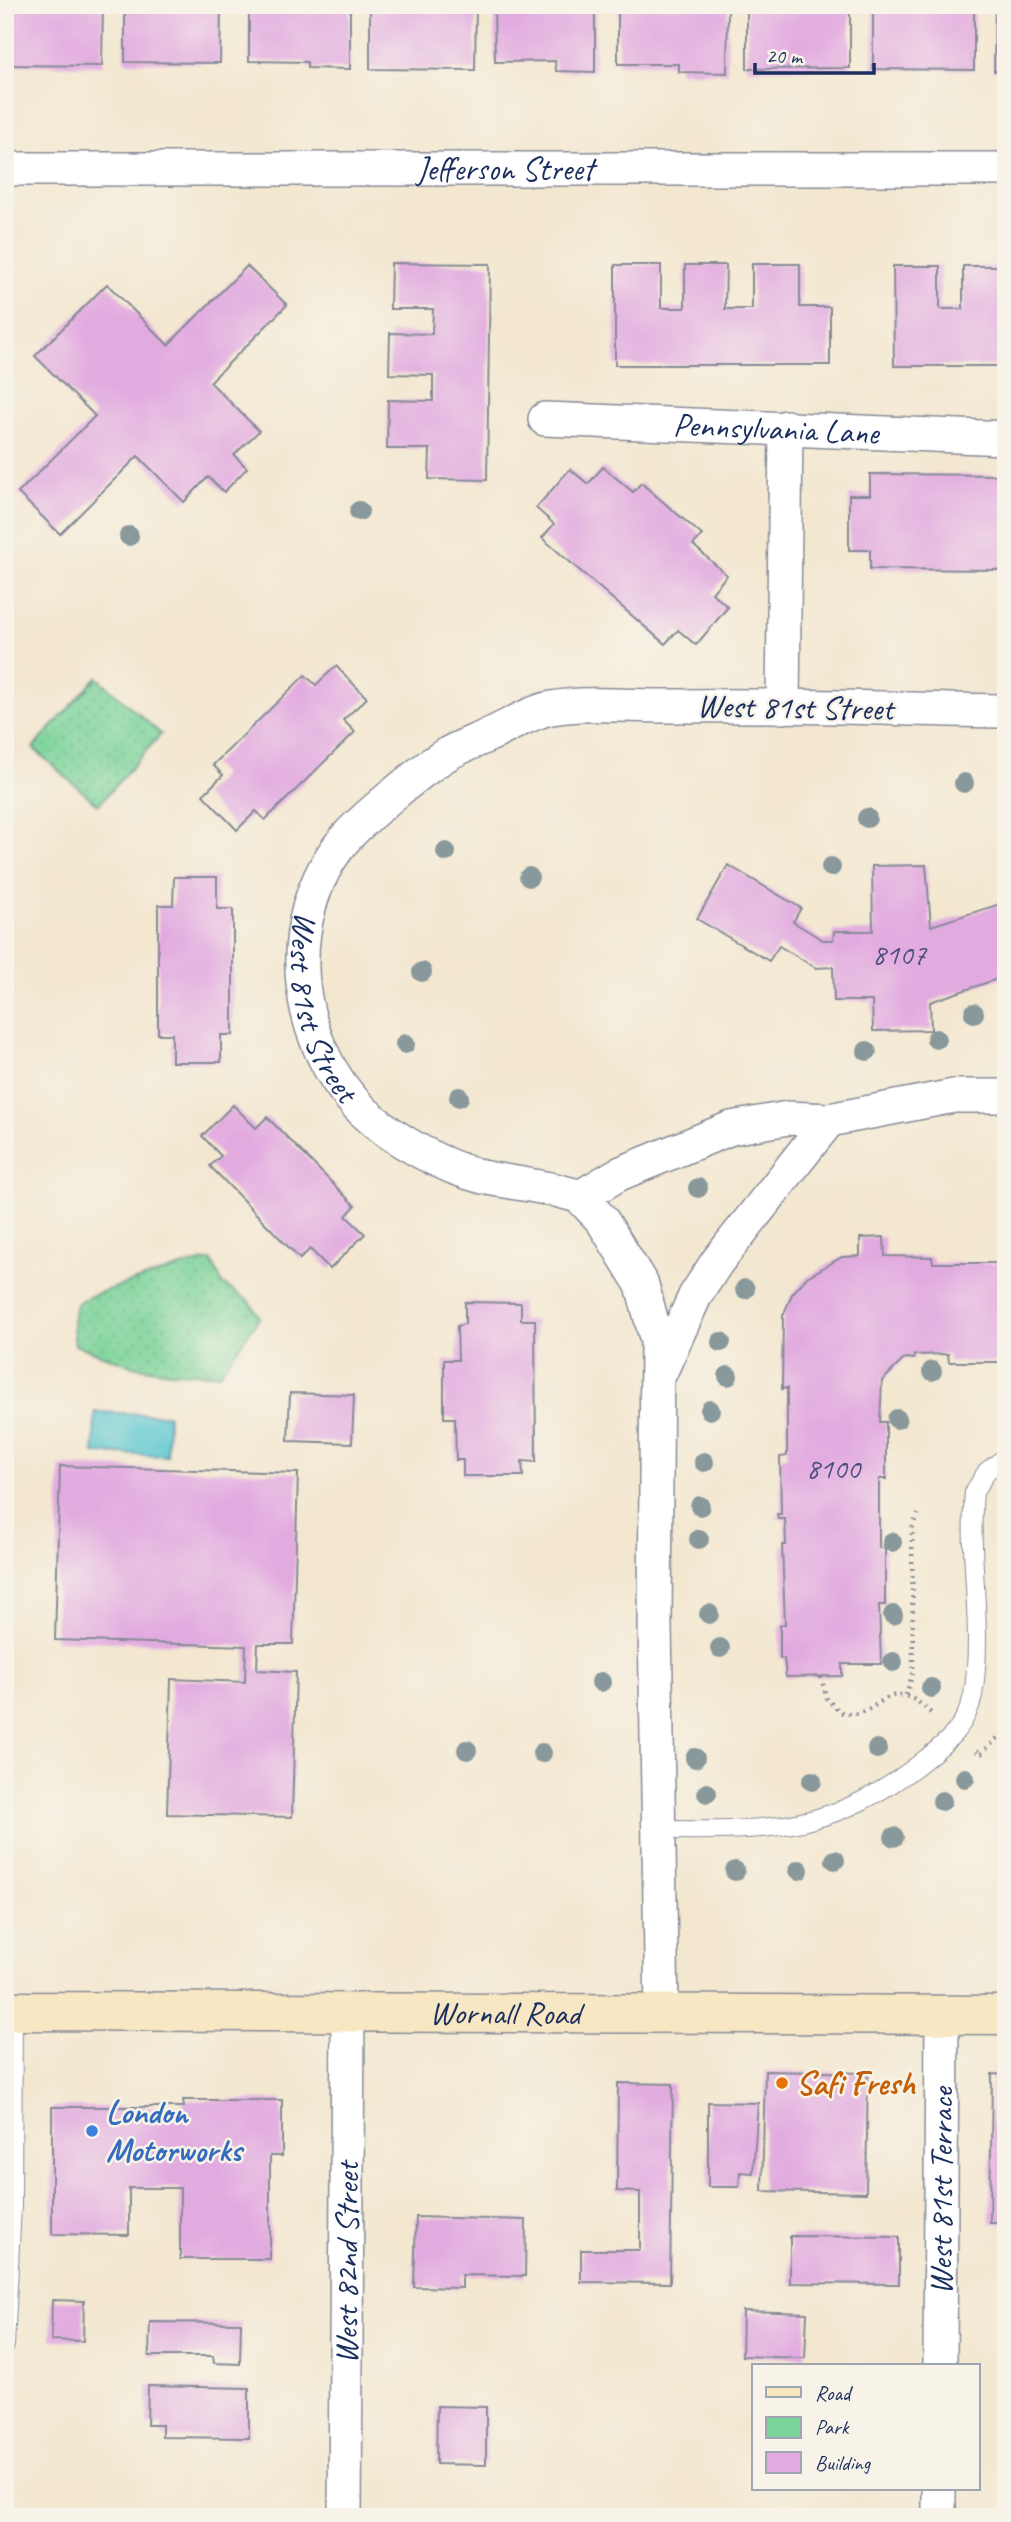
<svg xmlns="http://www.w3.org/2000/svg" width="1011" height="2522" font-family="Caveat,sans-serif">
	<style>
		.green { fill: url(#green-dots); stroke: #4a817c; stroke-width: 2 }
		.water { fill: #59c6cf; stroke: #3a7a96; stroke-width: 2 }
		.building { fill: #e2abe0 }
		.lines { fill: none; stroke-linecap: round; stroke-linejoin: round }
		.lane-casing { stroke: #878b97; stroke-width: 20 }
		.street-casing { stroke: #878b97; stroke-width: 36 }
		.secondary-casing { stroke: #878b97; stroke-width: 41 }
		.path { stroke: #878b97; stroke-width: 4.5; stroke-dasharray: 2 5; stroke-linecap: butt }
		.lane { stroke: #fff; stroke-width: 18 }
		.street { stroke: #fff; stroke-width: 33 }
		.secondary { stroke: #f8e7c3; stroke-width: 38 }
		.tree { fill: #89989a }
		.food-dot { fill: #e8710a; stroke: #f7f3e8; stroke-width: 2.5 }
		.shop-dot { fill: #3f7fe0; stroke: #f7f3e8; stroke-width: 2.5 }
		.labels { text-anchor: middle; dominant-baseline: central; stroke-width: 5; stroke-linejoin: round; paint-order: stroke }
		.number-label { font-size: 30px; fill: #4d4e7e }
		.street-label { font-size: 33px; fill: #1b2f5e; stroke: #f7f3e8 }
		.food-label { font-size: 33px; font-weight: bold; fill: #c56008; stroke: #f7f3e8; text-anchor: start }
		.shop-label { font-size: 33px; font-weight: bold; fill: #366cbe; stroke: #f7f3e8; text-anchor: start }
	</style>
	<defs>
		<pattern id="green-dots" width="8" height="8" patternUnits="userSpaceOnUse" patternTransform="scale(1.75)"><rect width="8" height="8" fill="#7ad399"/><path d="M2 2h.1M6 6h.1" fill="none" stroke="#69b586" stroke-width="1.8" stroke-linecap="round"/></pattern>
	</defs>
	<rect width="100%" height="100%" fill="#f7f3e8"/>
	<filter id="ink" filterUnits="userSpaceOnUse"><feTurbulence type="fractalNoise" baseFrequency=".0143" numOctaves="2"/><feDisplacementMap in="SourceGraphic" scale="14" xChannelSelector="R" yChannelSelector="G"/><feConvolveMatrix kernelMatrix="1 2 1 2 8 2 1 2 1" color-interpolation-filters="sRGB"/></filter>
	<filter id="wash" filterUnits="userSpaceOnUse"><feTurbulence type="fractalNoise" baseFrequency=".00686" numOctaves="4" result="noise"/><feDisplacementMap in="SourceGraphic" scale="28" xChannelSelector="R" yChannelSelector="G"/><feGaussianBlur stdDeviation="1.57" result="paint"/><feColorMatrix in="noise" values="0 0 0 0 0 0 0 0 0 0 0 0 0 0 0 0 0 1.4 0 .05"/><feComposite in="paint" operator="in"/></filter>
	<g filter="url(#wash)">
		<rect width="100%" height="100%" fill="#f3e7d0"/>
		<!-- green -->
		<g class="green">
			<path d="M97,677L161,734L98,805L33,748Z"/>
			<path d="M211,1260L223,1284L250,1302L260,1317L219,1374L169,1372L133,1366L75,1345C74,1332 70,1315 78,1303C83,1295 196,1262 211,1260Z"/>
		</g>
		<!-- water -->
		<path class="water" d="M95,1412L168,1415L167,1456L94,1453Z"/>
		<g id="blocks">
			<!-- building -->
			<g class="building">
				<path d="M5,5H103L102,66L5,65Z"/>
				<path d="M125,5H221L220,63L125,62Z"/>
				<path d="M249,5H350V69L307,68V62L249,61Z"/>
				<path d="M370,5H476L475,70L370,69Z"/>
				<path d="M494,5L595,8V72L556,71L555,61L495,62Z"/>
				<path d="M618,5H728L727,73L679,72V64H618Z"/>
				<path d="M747,5H850V68L747,69Z"/>
				<path d="M873,5H974V70L873,69Z"/>
				<path d="M995,5H1006V71H994Z"/>
				<path d="M391,263L490,264L487,480L429,479L430,449H387L388,400L433,401V375L389,374L390,333L432,334L433,309H390Z"/>
				<path d="M752,264H800V307H830V365H615V265H661V308H685V265H726L725,309H752Z"/>
				<path d="M247,266L287,305L210,382L259,431L234,455L247,468L224,492L208,477L184,502L138,456L60,534L18,493L95,416L35,356L107,284L168,345Z"/>
				<path d="M893,266H940V309H963V266H1005L1006,366H894Z"/>
				<path d="M603,467L633,492L641,483L702,535L693,545L727,575L712,593L728,607L696,645L678,630L665,644L542,538L554,524L536,508L570,469L588,484Z"/>
				<path d="M870,474L1006,475V570L870,569V550H849V495H870Z"/>
				<path d="M336,666L367,698L343,720L355,732L265,820L256,811L237,830L203,795L223,775L213,765L305,675L316,685Z"/>
				<path d="M728,865L801,908L793,922L823,940H833L834,931H873L872,866L926,865L931,926L1006,902V976L930,1002L931,1030L873,1031L872,1001H834L833,967L816,968L779,946L769,961L697,919Z"/>
				<path d="M174,877H217V909H233V1035H221V1062H172V1034H158V905H173Z"/>
				<path d="M233,1105L256,1128L267,1117L355,1206L346,1216L365,1234L330,1269L310,1249L300,1259L210,1166L221,1156L202,1136Z"/>
				<path d="M884,1237L885,1256L932,1257L933,1263H999L1001,1257L1006,1258V1362H949L948,1354L914,1355V1359L905,1358L882,1381L880,1422H886V1479H879V1548L885,1549V1605H879L881,1664H842V1676L786,1677L784,1658H780V1625L785,1624L782,1545H786L785,1519H778L777,1514H781L780,1457L787,1456V1388L782,1389L783,1316L792,1294L807,1277L842,1257L860,1256V1238Z"/>
				<path d="M465,1302L521,1303V1320H535L536,1462L522,1461L523,1476H463V1460H456L455,1418H444V1360H458L457,1326L465,1324Z"/>
				<path d="M290,1393L354,1395L352,1443L288,1441Z"/>
				<path d="M60,1466L298,1473L293,1644H258L257,1670L296,1672L292,1817L167,1814L171,1679L245,1682L246,1646L55,1640Z"/>
				<path d="M765,2071L868,2073L866,2193L762,2191Z"/>
				<path d="M992,2074L1006,2075V2223H990Z"/>
				<path d="M618,2083L673,2084L670,2283L581,2282V2250H640V2192L617,2191Z"/>
				<path d="M183,2100H282V2156H270V2259H180V2188H129V2235L52,2234V2107H184Z"/>
				<path d="M708,2102L758,2103L753,2173L740,2172L739,2187H708Z"/>
				<path d="M416,2217L526,2220L525,2276L462,2275V2288L414,2287Z"/>
				<path d="M790,2236L899,2237V2284L790,2283Z"/>
				<path d="M52,2300L84,2301L83,2341L51,2340Z"/>
				<path d="M743,2311L807,2313L805,2358L742,2356Z"/>
				<path d="M150,2322L241,2323L240,2364L214,2363L213,2356H149Z"/>
				<path d="M148,2386L249,2388V2438L162,2437V2425H147Z"/>
				<path d="M437,2406L486,2407V2465L436,2464Z"/>
			</g>
		</g>
	</g>
	<g filter="url(#ink)">
		<use href="#blocks" fill-opacity="0" stroke="#878b97" stroke-width="2"/>
		<g class="lines">
			<!-- lane casing -->
			<g class="lane-casing">
				<g id="lane">
					<path d="M657,1830C767,1831 833,1833 923,1761C947,1742 967,1726 973,1695C984,1628 968,1559 974,1492L987,1471L1006,1457"/>
					<path d="M5,2346L12,2205L13,2011"/>
				</g>
			</g>
			<!-- street casing -->
			<g class="street-casing">
				<g id="street">
					<path id="s1" d="M5,169H1006"/>
					<path id="s2" d="M545,419L1006,438"/>
					<path d="M783,707L786,427"/>
					<path id="s3" d="M1006,711C892,709 778,704 664,706C629,706 585,702 552,708C532,711 508,727 489,735C475,742 458,747 444,756C419,772 363,818 344,840C279,918 292,1043 364,1112C394,1140 443,1167 483,1177C515,1184 549,1186 580,1197L619,1174L731,1128L788,1118L829,1120L954,1096H1006"/>
					<path d="M580,1197L602,1220L642,1285L657,1341L655,1626L662,2012"/>
					<path d="M660,1373L695,1296L717,1262L829,1120"/>
					<path id="s4" d="M940,2366L942,2014"/>
					<path id="s5" d="M345,2517L348,2011"/>
					<path d="M939,2517V2489"/>
				</g>
			</g>
			<!-- secondary casing -->
			<g class="secondary-casing">
				<g id="secondary">
					<path id="s6" d="M5,2011L1006,2015"/>
				</g>
			</g>
			<!-- path -->
			<g class="path">
				<path d="M821,1677L827,1699L840,1712C882,1724 884,1666 933,1715"/>
				<path d="M906,1695L913,1672L912,1529L918,1514"/>
				<path d="M976,1751L980,1755L1006,1730"/>
			</g>
			<!-- lane -->
			<use href="#lane" class="lane"/>
			<!-- street -->
			<use href="#street" class="street"/>
			<!-- secondary -->
			<use href="#secondary" class="secondary"/>
		</g>
		<!-- trees -->
		<g class="tree">
			<circle cx="359" cy="511" r="10"/>
			<circle cx="129" cy="536" r="10"/>
			<circle cx="964" cy="783" r="10"/>
			<circle cx="867" cy="818" r="10"/>
			<circle cx="446" cy="852" r="10"/>
			<circle cx="831" cy="867" r="10"/>
			<circle cx="529" cy="877" r="10"/>
			<circle cx="422" cy="972" r="10"/>
			<circle cx="974" cy="1013" r="10"/>
			<circle cx="936" cy="1039" r="10"/>
			<circle cx="405" cy="1044" r="10"/>
			<circle cx="867" cy="1051" r="10"/>
			<circle cx="459" cy="1097" r="10"/>
			<circle cx="698" cy="1188" r="10"/>
			<circle cx="745" cy="1289" r="10"/>
			<circle cx="721" cy="1342" r="10"/>
			<circle cx="932" cy="1371" r="10"/>
			<circle cx="728" cy="1376" r="10"/>
			<circle cx="710" cy="1410" r="10"/>
			<circle cx="897" cy="1419" r="10"/>
			<circle cx="704" cy="1462" r="10"/>
			<circle cx="700" cy="1506" r="10"/>
			<circle cx="699" cy="1539" r="10"/>
			<circle cx="892" cy="1542" r="10"/>
			<circle cx="709" cy="1614" r="10"/>
			<circle cx="893" cy="1615" r="10"/>
			<circle cx="720" cy="1648" r="10"/>
			<circle cx="893" cy="1662" r="10"/>
			<circle cx="601" cy="1682" r="10"/>
			<circle cx="931" cy="1688" r="10"/>
			<circle cx="877" cy="1749" r="10"/>
			<circle cx="467" cy="1750" r="10"/>
			<circle cx="542" cy="1753" r="10"/>
			<circle cx="695" cy="1758" r="10"/>
			<circle cx="965" cy="1778" r="10"/>
			<circle cx="812" cy="1781" r="10"/>
			<circle cx="707" cy="1793" r="10"/>
			<circle cx="942" cy="1801" r="10"/>
			<circle cx="894" cy="1837" r="10"/>
			<circle cx="835" cy="1860" r="10"/>
			<circle cx="799" cy="1870" r="10"/>
			<circle cx="735" cy="1871" r="10"/>
		</g>
	</g>
	<!-- markers -->
	<circle class="food-dot" cx="782" cy="2083" r="7"/>
	<circle class="shop-dot" cx="92" cy="2131" r="7"/>
	<g class="labels">
		<!-- number labels -->
		<g class="number-label">
			<text x="899" y="954">8107</text>
			<text x="833" y="1468">8100</text>
		</g>
		<!-- street labels -->
		<g class="street-label">
			<text stroke="none"><textPath href="#s1" startOffset="500">Jefferson Street</textPath></text>
			<text stroke="none"><textPath href="#s2" startOffset="231">Pennsylvania Lane</textPath></text>
			<text transform="translate(795 707) rotate(1)">West 81st Street</text>
			<text stroke="none"><textPath href="#s3" startOffset="884">West 81st Street</textPath></text>
			<text stroke="none"><textPath href="#s6" startOffset="500">Wornall Road</textPath></text>
			<text stroke="none"><textPath href="#s4" startOffset="175">West 81st Terrace</textPath></text>
			<text stroke="none"><textPath href="#s5" startOffset="254">West 82nd Street</textPath></text>
		</g>
		<!-- food labels -->
		<g class="food-label">
			<text x="796" y="2083">Safi Fresh</text>
		</g>
		<!-- shop labels -->
		<g class="shop-label">
			<text x="106" y="2112">London<tspan x="106" dy="38">Motorworks</tspan></text>
		</g>
	</g>
	<!-- margin -->
	<rect width="1011" height="2522" fill="none" stroke="#f7f3e8" stroke-width="28"/>
	<!-- legend -->
	<rect x="752" y="2364" width="228" height="126" fill="#f7f3e8" stroke="#9fa5b1" stroke-width="2"/>
	<rect x="766" y="2387" width="35" height="10" fill="#f8e7c3" stroke="#9fa5b1" stroke-width="2"/>
	<text x="815" y="2400" font-size="21" fill="#1b2f5e">Road</text>
	<rect x="766" y="2417" width="35" height="21" fill="#7ad399" stroke="#9fa5b1" stroke-width="2"/>
	<text x="815" y="2434" font-size="21" fill="#1b2f5e">Park</text>
	<rect x="766" y="2452" width="35" height="21" fill="#e2abe0" stroke="#9fa5b1" stroke-width="2"/>
	<text x="815" y="2470" font-size="21" fill="#1b2f5e">Building</text>
	<!-- scale -->
	<path d="M755 63v10h119v-10" fill="none" stroke="#1b2f5e" stroke-width="3.5"/>
	<text x="766" y="63" font-size="21" fill="#1b2f5e" stroke="#f7f3e8" stroke-width="5" paint-order="stroke">20 m</text>
</svg>
